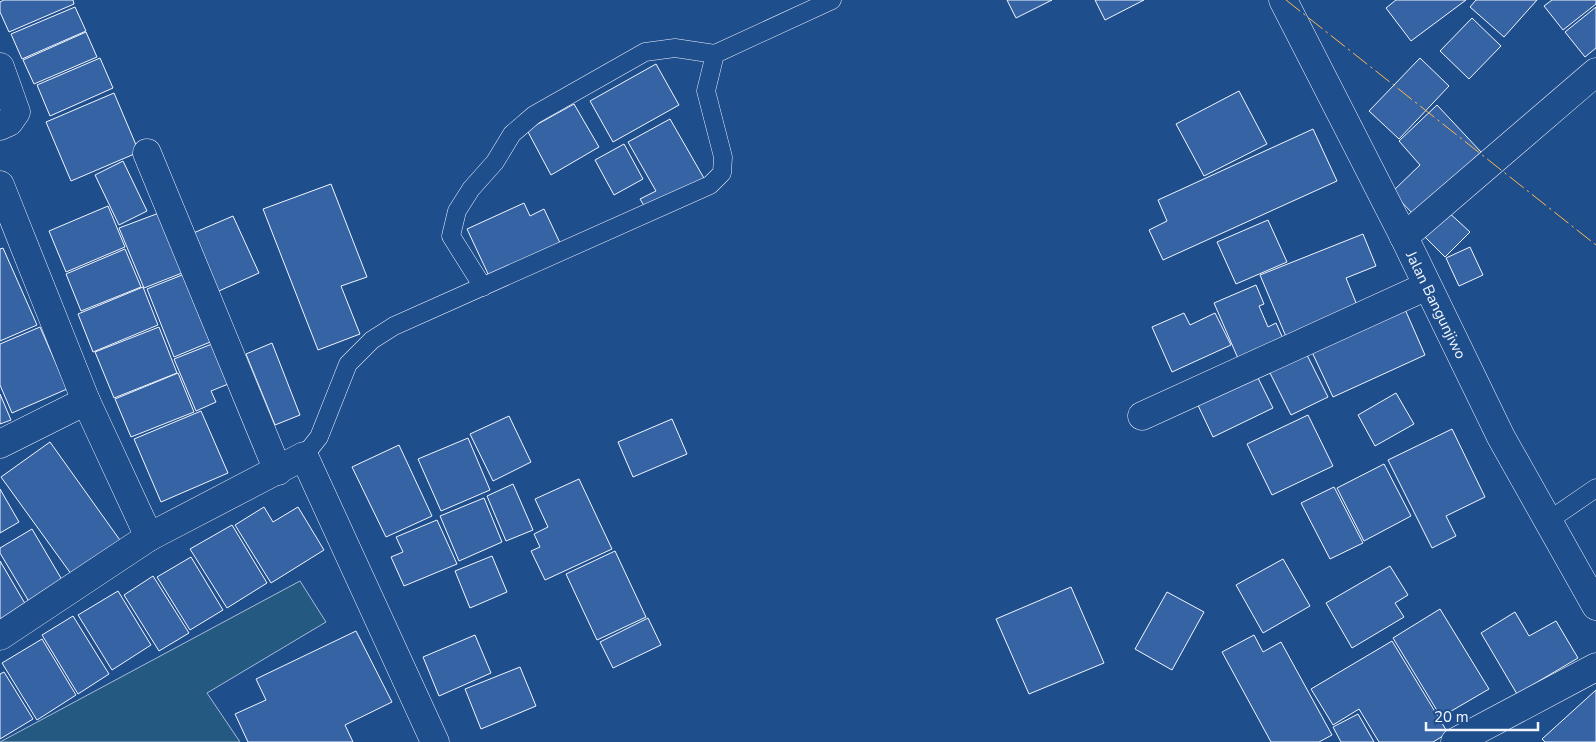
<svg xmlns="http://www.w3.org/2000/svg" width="1596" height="742" font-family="'Nunito Sans',sans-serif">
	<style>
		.green { fill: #245a82; stroke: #a8bbd7 }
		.building { fill: #3563a3; stroke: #f2f6ff }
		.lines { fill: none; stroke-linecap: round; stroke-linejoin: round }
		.service-casing { stroke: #f2f6ff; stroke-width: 19 }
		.minor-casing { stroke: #f2f6ff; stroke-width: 29 }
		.secondary-casing { stroke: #f2f6ff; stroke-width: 29 }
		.service { stroke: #1f4e8c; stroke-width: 18 }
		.minor { stroke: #1f4e8c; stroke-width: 28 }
		.secondary { stroke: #1f4e8c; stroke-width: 28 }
		.power { stroke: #ffb74d; stroke-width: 1; stroke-dasharray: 18 4 2.5 4; stroke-linecap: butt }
		.labels { text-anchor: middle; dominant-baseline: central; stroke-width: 4; stroke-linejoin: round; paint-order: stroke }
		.street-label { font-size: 15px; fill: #f2f6ff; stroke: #1f4e8c }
	</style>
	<rect width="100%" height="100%" fill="#1f4e8c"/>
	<!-- green -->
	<path class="green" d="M300,581L326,622L207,693L240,742H0Z"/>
	<!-- building -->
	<g class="building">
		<path d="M4,0H73L74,4L9,32L0,12V2Z"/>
		<path d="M1007,0H1052L1016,18Z"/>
		<path d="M1095,0H1144L1105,20Z"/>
		<path d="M1396,0H1466L1411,41L1386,8Z"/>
		<path d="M1476,0H1537L1504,37L1470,7Z"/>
		<path d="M1552,0H1596V4L1563,30L1544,6Z"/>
		<path d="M75,7L86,31L22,59L11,34Z"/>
		<path d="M1596,7V48L1585,57L1565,32Z"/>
		<path d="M1472,18L1501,46L1469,79L1440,51Z"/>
		<path d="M86,32L97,57L34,84L23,60Z"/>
		<path d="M100,58L113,88L50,116L37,85Z"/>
		<path d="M1420,58L1449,86L1399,139L1369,111Z"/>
		<path d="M656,64L679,105L613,142L590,101Z"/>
		<path d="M1239,91L1267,144L1204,176L1176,124Z"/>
		<path d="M114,93L139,152L71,181L46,122Z"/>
		<path d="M574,104L599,147L551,175L527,130Z"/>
		<path d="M1437,105L1481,152L1414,215L1392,192L1420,165L1399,141Z"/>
		<path d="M670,119L705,180L648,212L640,199L656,191L628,142Z"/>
		<path d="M1313,129L1337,181L1163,260L1149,230L1167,221L1158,200Z"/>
		<path d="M624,144L643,179L614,195L595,160Z"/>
		<path d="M123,161L147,211L119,225L95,175Z"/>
		<path d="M331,184L367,277L341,286L360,334L318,350L263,209Z"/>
		<path d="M524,203L530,216L544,209L561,245L490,278L467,229Z"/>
		<path d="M108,206L125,247L66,272L49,231Z"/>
		<path d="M1446,210L1470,232L1445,257L1422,234Z"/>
		<path d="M159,213L182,273L144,288L119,228Z"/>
		<path d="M233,216L259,273L210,295L184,237Z"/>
		<path d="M1268,220L1287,262L1236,284L1217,242Z"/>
		<path d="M1363,234L1376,266L1346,278L1359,310L1287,339L1260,275Z"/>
		<path d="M1470,247L1483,275L1459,286L1446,258Z"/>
		<path d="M3,248L37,325L0,341V249Z"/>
		<path d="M125,249L141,287L81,311L66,274Z"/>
		<path d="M187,273L215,340L174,357L147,289Z"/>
		<path d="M1256,285L1264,304L1259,306L1268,327L1276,323L1285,343L1240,363L1214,303Z"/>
		<path d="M143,287L158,325L93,352L78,314Z"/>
		<path d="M1404,307L1425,355L1333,397L1311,350Z"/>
		<path d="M1184,313L1190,325L1215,313L1231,345L1172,372L1152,327Z"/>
		<path d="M40,327L67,389L12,413L0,385V344Z"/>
		<path d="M159,327L177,373L114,398L95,352Z"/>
		<path d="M217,342L233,382L211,391L216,402L196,411L174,359Z"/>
		<path d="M272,343L300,415L275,425L246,354Z"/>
		<path d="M1305,351L1328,397L1291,415L1268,369Z"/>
		<path d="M1254,370L1273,408L1213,437L1195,399Z"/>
		<path d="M178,373L194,412L131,437L115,399Z"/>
		<path d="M1396,393L1414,424L1375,446L1358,415Z"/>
		<path d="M0,394L11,420L0,424Z"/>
		<path d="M201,411L228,473L161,502L134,439Z"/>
		<path d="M1308,415L1333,466L1272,495L1247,444Z"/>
		<path d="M509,416L531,462L493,481L470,434Z"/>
		<path d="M672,419L687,454L633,477L618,442Z"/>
		<path d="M1452,429L1485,497L1446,516L1456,536L1432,548L1388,460Z"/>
		<path d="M468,438L490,490L441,511L418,459Z"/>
		<path d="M50,442L122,543L74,578L1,477Z"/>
		<path d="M399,445L432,516L386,537L352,467Z"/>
		<path d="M1384,464L1411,516L1364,541L1337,488Z"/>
		<path d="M579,479L612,549L545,580L531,551L540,547L534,534L548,527L535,499Z"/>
		<path d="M513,484L533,530L506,541L487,496Z"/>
		<path d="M1334,487L1363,543L1330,559L1301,503Z"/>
		<path d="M0,489L19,522L0,533Z"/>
		<path d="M484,498L502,542L459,561L440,516Z"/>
		<path d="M264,507L273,522L298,507L324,550L271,583L235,525Z"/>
		<path d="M437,520L457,564L404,586L391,557L403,552L396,537Z"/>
		<path d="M232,525L267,583L227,608L190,549Z"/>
		<path d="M32,529L68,590L34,610L0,553V548Z"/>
		<path d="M615,551L646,617L597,640L566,574Z"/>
		<path d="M492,556L507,592L470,608L455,571Z"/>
		<path d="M191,557L223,610L190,630L157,577Z"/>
		<path d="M1283,559L1310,606L1263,633L1236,585Z"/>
		<path d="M0,561L30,612L0,630Z"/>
		<path d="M1390,566L1408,595L1395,603L1404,617L1352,648L1326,603Z"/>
		<path d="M153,576L189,633L159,651L124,595Z"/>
		<path d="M1071,587L1104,663L1029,694L996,619Z"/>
		<path d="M118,591L151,645L112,670L78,615Z"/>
		<path d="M1167,592L1204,612L1172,670L1135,649Z"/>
		<path d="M1440,609L1489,689L1441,717L1393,638Z"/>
		<path d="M1515,612L1529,636L1556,621L1578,658L1517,694L1481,633Z"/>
		<path d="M73,616L109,674L78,694L42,635Z"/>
		<path d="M648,618L661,645L613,668L600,642Z"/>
		<path d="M356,631L392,702L345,725L353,742H248L235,714L266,700L256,679Z"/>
		<path d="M475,635L491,673L439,696L423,657Z"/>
		<path d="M1254,635L1263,652L1281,642L1332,735L1319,742H1271L1222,652Z"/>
		<path d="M42,639L76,695L37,720L2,663Z"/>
		<path d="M1392,641L1448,733L1433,742H1379L1359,709L1333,725L1311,689Z"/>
		<path d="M520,667L536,706L481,729L465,689Z"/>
		<path d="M4,672L33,719L0,739V674Z"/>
		<path d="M1596,690V742H1545L1542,739Z"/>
		<path d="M1358,714L1374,742H1341L1333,727Z"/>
	</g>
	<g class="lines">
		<!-- service casing -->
		<g class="service-casing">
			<g id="service">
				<path d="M483,287L451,236L457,211L471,189L495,162L512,134L534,115L645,52L675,48L715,54"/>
				<path d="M304,456L319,437L348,364L372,340L394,326L710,185L722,173L723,157L706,91L715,54L832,0"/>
				<path d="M1548,521L1596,488"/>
			</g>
		</g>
		<!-- minor casing -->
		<g class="minor-casing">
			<g id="minor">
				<path d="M0,67L16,112L9,122L0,126"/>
				<path d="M147,153L278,471"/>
				<path d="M0,185L86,401L149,537L304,456L435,742"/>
				<path d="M1404,237L1596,72"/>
				<path d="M1142,416L1427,286"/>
				<path d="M0,444L86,401"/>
				<path d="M0,636L149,537"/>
				<path d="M1455,742L1596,667"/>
			</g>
		</g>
		<!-- secondary casing -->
		<g class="secondary-casing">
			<path id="secondary" d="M1283,0L1404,237L1501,437L1596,606"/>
		</g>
		<!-- service -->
		<use href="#service" class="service"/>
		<!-- minor -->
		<use href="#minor" class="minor"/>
		<!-- secondary -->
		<use href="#secondary" class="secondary"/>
		<!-- power -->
		<path class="power" d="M1286,0L1596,245"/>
	</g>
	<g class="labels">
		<!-- street labels -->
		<g class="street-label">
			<text transform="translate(1436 305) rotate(64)">Jalan Bangunjiwo</text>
		</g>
	</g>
	<!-- scale -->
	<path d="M1426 722v8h112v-8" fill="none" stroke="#f2f6ff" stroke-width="2.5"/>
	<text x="1434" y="722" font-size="15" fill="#f2f6ff" stroke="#1f4e8c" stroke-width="4" paint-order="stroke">20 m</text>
</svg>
